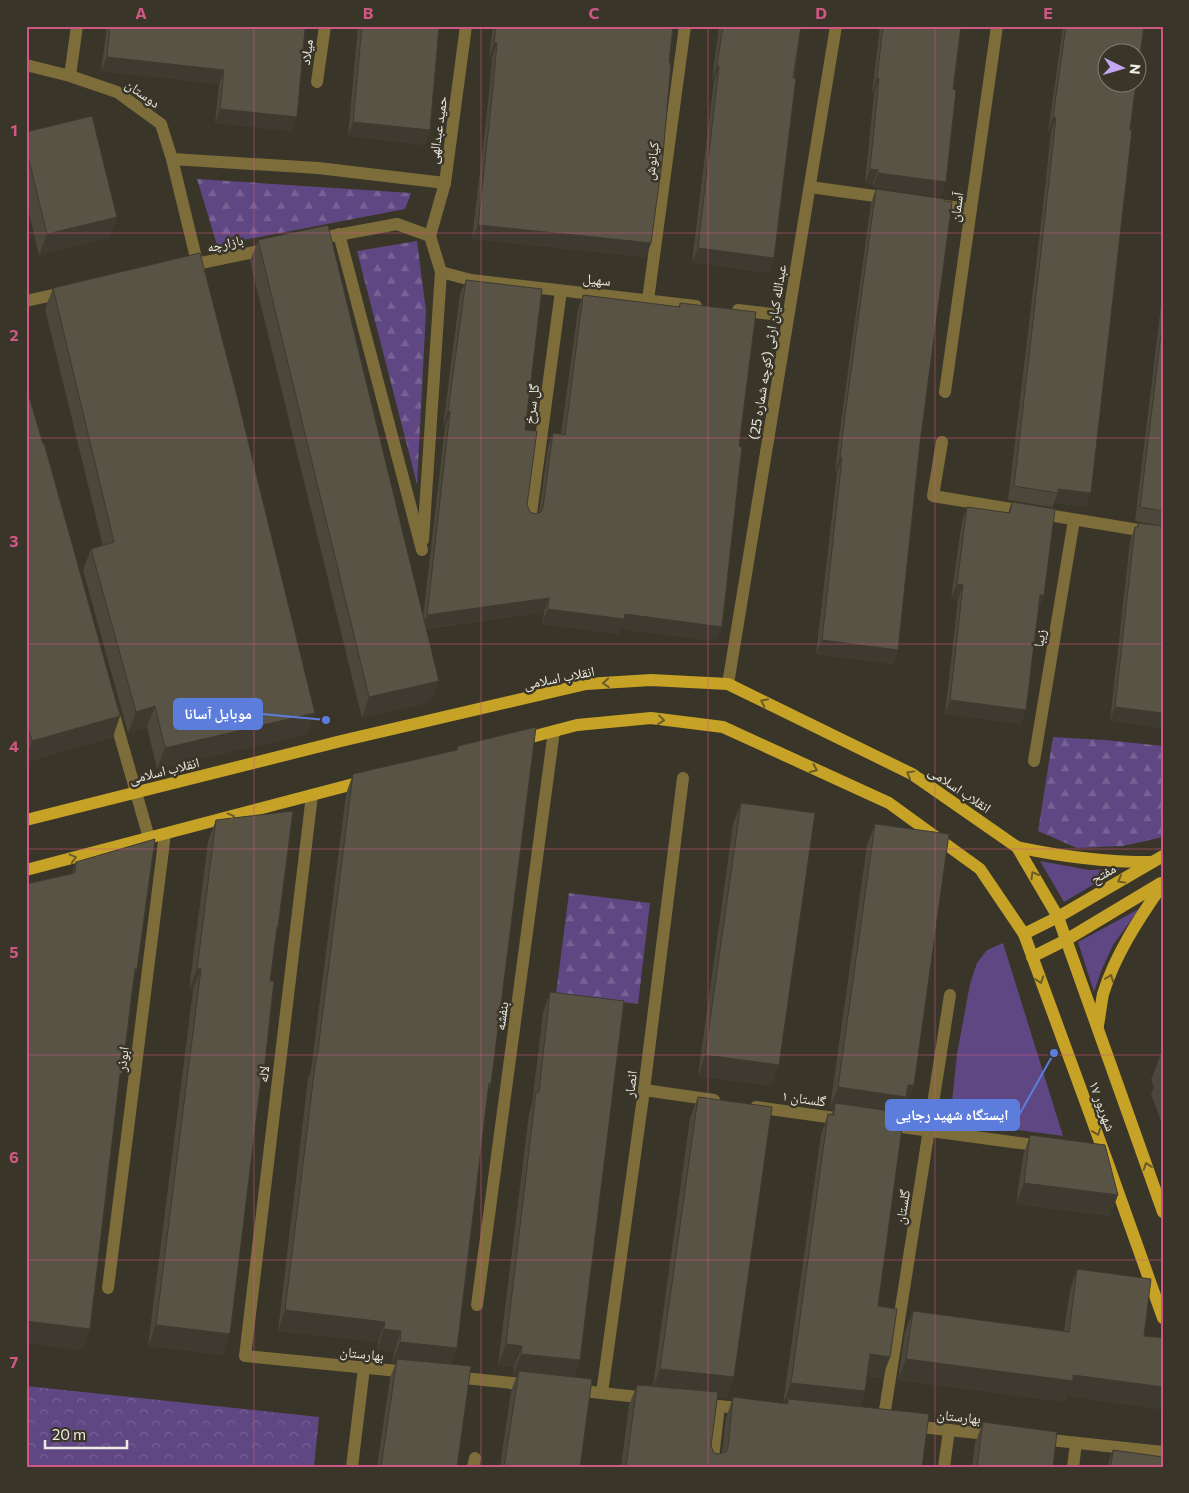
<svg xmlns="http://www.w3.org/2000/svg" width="1189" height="1493" font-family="Commissioner,'Noto Naskh Arabic',sans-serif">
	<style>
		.green { fill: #5f4783 }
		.forest { fill: url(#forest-firs) }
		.park { fill: url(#park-crowns) }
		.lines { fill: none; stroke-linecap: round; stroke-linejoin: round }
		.minor { stroke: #7d6d3a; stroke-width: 12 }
		.major { stroke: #c6a326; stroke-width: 12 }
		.wall { fill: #4c473b }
		.shaded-wall { fill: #3e3a30 }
		.building { fill: #585345; stroke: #3e3a30 }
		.oneway { stroke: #6a5c27 }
		.grid { fill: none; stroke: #cf5784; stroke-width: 1; stroke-opacity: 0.55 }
		.labels { text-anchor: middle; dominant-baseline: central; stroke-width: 5; stroke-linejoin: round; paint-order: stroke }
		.street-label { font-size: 14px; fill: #eeebe3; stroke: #393528 }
		.leader { fill: none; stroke: #5c7ddb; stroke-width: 2 }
		.callout-dot { fill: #5c7ddb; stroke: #393528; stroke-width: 2 }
		.callout { fill: #5c7ddb; stroke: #5c7ddb; stroke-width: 2 }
		.callout-label { font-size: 15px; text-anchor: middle; font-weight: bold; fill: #fff }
		.neatline { fill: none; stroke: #cf5784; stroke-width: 2 }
		.grid-label { font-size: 16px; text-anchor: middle; font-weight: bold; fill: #cf5784 }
	</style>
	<defs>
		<pattern id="forest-firs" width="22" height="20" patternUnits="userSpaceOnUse" patternTransform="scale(1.25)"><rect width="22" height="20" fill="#5f4783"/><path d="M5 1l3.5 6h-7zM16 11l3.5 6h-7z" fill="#766294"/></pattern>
		<pattern id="park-crowns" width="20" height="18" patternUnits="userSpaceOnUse" patternTransform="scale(1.25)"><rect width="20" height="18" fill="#5f4783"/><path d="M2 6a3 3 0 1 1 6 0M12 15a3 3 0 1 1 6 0" fill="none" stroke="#766294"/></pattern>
	</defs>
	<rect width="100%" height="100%" fill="#393528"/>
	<!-- green -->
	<g class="green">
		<path d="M1040,861L1089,870L1120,869L1064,902Z"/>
		<path d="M1139,909L1113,945L1101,971L1094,992L1078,942Z"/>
		<path d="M1003,943L1063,1136L950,1121L957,1054L970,984L977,963L987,950Z"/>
	</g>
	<!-- forest -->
	<g class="forest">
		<path d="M197,179L411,193L405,209L217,245Z"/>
		<path d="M417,241L426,311L417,484L357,251Z"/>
		<path d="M1053,737L1105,740L1163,746V836L1159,838L1123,846L1077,848L1038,831Z"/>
		<path d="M569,893L650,903L638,1004L556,994Z"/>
	</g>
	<!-- park -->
	<path class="park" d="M26,1386L319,1417L314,1467H26Z"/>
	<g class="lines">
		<!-- minor -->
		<g class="minor">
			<path d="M26,65L70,76L117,92L161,124L172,159L199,270"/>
			<path d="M70,76L77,26"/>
			<path d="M317,82L325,26"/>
			<path d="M172,159L318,168L445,183"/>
			<path d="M810,187L889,198"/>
			<path d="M936,205L971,209"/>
			<path d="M339,234L422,550"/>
			<path d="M430,236L441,272L471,280L696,306"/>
			<path d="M430,236L445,183L466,26"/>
			<path d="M316,239L397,224L430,236"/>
			<path d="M191,265L269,249"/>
			<path d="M648,300L685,26"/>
			<path d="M26,301L66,292"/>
			<path d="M738,310L788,316"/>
			<path d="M945,392L997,26"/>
			<path d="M942,442L933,496L1163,534"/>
			<path d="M530,521L561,291"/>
			<path d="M423,540L441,272"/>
			<path d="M728,684L836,26"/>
			<path d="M112,708L149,838"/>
			<path d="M1034,761L1074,520"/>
			<path d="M312,795L245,1356L409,1372"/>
			<path d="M644,1090L714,1100"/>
			<path d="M756,1107L842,1119"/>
			<path d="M887,1125L1034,1145"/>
			<path d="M108,1288L165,834"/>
			<path d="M477,1305L554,731"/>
			<path d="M454,1377L531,1385"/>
			<path d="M573,1390L648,1398"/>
			<path d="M602,1393L644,1090L683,778"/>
			<path d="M700,1404L747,1409"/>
			<path d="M883,1423L950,995"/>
			<path d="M911,1426L996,1435"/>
			<path d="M1041,1439L1163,1452"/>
			<path d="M352,1467L364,1368"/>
			<path d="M473,1467L475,1458"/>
			<path d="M712,1467L719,1406"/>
			<path d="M944,1467L949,1430"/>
			<path d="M1073,1467L1076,1443"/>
		</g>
		<!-- major -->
		<g class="major">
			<path d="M520,740L577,725L651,718L723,727L889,803L980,869L1024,934L1106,1158L1163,1318"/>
			<path d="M26,820L341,741L586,684L651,680L728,684L912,774L1017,847L1058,917L1163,1212"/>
			<path d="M1017,847C1064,857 1103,862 1150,862"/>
			<path d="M26,870L365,781"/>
			<path d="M1024,934L1058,917L1163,856"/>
			<path d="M1032,957L1066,940L1161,883"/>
			<path d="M1098,1025C1100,1015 1101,1004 1103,994C1115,955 1139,918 1163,884"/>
		</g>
	</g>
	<!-- wall -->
	<g class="wall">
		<path d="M107,26H303L292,131L215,123L219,84L101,71Z"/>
		<path d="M358,26H439L437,50L430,130L425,145L348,136Z"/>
		<path d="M493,26H673L651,243L646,257L472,239L488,103L492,58L489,57Z"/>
		<path d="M719,26H801L769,273L692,262L714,80H712Z"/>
		<path d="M880,26H961L941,197L873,187V184L865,183L874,93H872Z"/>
		<path d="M1063,26H1144L1130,130L1086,507L1054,503L1052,507L1008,500L1041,223L1051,132H1048Z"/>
		<path d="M26,132L117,217L109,238L39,255L26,201Z"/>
		<path d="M876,189L920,443L898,650L893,664L816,654L837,472L835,471L840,429L871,203Z"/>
		<path d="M258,240L423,617L445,426H443L460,294L466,280L525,430L527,505L530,512L535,514L539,512L548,448L553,433L561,434L578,309L583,295L678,307L680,303L739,446L716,641L620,629L619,634L542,624L544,612L426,629L431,702L362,718L250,261Z"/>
		<path d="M53,288L315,713L307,734L157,769L147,727L128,733L83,570L91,549L103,546L45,309Z"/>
		<path d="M1163,289V526L1135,521Z"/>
		<path d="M26,386L113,737L26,762Z"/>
		<path d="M1012,502L1044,595L1039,609L1021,724L945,714L958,599L951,598L962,521L967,507L1008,513Z"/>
		<path d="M1138,523L1163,728L1110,721L1130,541L1135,527H1137Z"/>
		<path d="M458,746L491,1084L488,1091L451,1364L457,1467H377L390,1378L396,1363L392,1362L394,1352L377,1350L378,1342L278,1331L308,1078L311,1071L346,794L353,774L457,750Z"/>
		<path d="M741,803L772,1086L698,1076L733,824Z"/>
		<path d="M216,820L278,927L276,934L270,981L260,1087L223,1355L148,1346L193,990H189L208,841Z"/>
		<path d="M875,824L914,1085L906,1106H903L900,1112L878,1306L890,1357L882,1378L867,1376L865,1391L859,1407L922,1467H621L629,1405L637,1385L653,1386L690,1118L698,1097L734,1377L726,1398L717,1397L711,1446L714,1453L719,1454L722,1453L726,1418L733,1397L783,1404L821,1135L828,1114L831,1115L834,1109L830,1108L867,845Z"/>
		<path d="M76,862L133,979L119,1081L90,1329L82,1350L26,1343V884L72,874Z"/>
		<path d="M550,992L580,1360L574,1377L580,1467H500L511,1391L517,1375H513L514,1367L498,1365L529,1113L532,1104L543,1013Z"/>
		<path d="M1163,1048V1126L1151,1094L1154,1087L1151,1080Z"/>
		<path d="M1030,1135L1110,1216L1016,1204L1023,1156Z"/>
		<path d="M1077,1269L1144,1336L1163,1338V1402L1160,1409L1067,1396L1065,1402L898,1380L905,1332L913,1311L1064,1331L1070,1290Z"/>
		<path d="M983,1422L1053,1467H972L975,1443Z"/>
		<path d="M1113,1450L1163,1467H1107Z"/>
	</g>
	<!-- shaded-wall -->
	<g class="shaded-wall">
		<path d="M494,43H497L492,58L489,57Z"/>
		<path d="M107,57L224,70L219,84L101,71Z"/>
		<path d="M717,65L719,66L714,80H712Z"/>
		<path d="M877,78L879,79L874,93H872Z"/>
		<path d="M220,109L297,117L292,131L215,123Z"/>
		<path d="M1053,117L1056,118L1051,132H1048Z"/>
		<path d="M353,122L430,130L425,145L348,136Z"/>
		<path d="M870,169L878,170L873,184L865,183Z"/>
		<path d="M878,173L946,182L941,197L873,187Z"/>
		<path d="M117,217L109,238L39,255L47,234Z"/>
		<path d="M478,225L651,243L646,257L472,239Z"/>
		<path d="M698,248L774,258L769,273L692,262Z"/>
		<path d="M448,411L450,412L445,426H443Z"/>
		<path d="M840,457L842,458L837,472L835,471Z"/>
		<path d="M1058,489L1091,493L1086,507L1054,503L1058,493Z"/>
		<path d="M957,584L963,585L958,599L951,598Z"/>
		<path d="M1040,595H1044L1039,609Z"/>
		<path d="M549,598L544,612L422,629L427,615Z"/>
		<path d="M548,609L625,614L722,627L716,641L620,629L619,634L542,624Z"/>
		<path d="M822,640L898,650L893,664L816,654Z"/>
		<path d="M439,681L431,702L362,718L369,697Z"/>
		<path d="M950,700L1026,710L1021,724L945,714Z"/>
		<path d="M155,706L147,727L128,733L136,712Z"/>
		<path d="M1115,707L1163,713V728L1110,721Z"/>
		<path d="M315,713L307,734L157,769L165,748Z"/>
		<path d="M120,716L113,737L26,762V757L32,741Z"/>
		<path d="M135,969H137L130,990Z"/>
		<path d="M197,969H201L193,990H189Z"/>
		<path d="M705,1055L779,1065L772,1086L698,1076Z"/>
		<path d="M908,1085H914L906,1106H903L898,1118L835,1103L834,1109L830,1108L838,1087Z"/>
		<path d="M1024,1183L1118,1195L1110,1216L1016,1204Z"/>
		<path d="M285,1310L385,1322L378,1342L278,1331Z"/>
		<path d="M26,1321L90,1329L82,1350L26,1343Z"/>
		<path d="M156,1325L230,1334L223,1355L148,1346Z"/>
		<path d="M384,1329L401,1331L394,1352L377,1350Z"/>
		<path d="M400,1342L457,1348L450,1368L397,1359L396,1363L392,1362Z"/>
		<path d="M506,1344L522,1346L514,1367L498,1365Z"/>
		<path d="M521,1354L580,1360L572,1382L519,1371L517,1375H513Z"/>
		<path d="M870,1354L890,1357L882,1378L863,1375Z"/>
		<path d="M906,1359L1073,1375L1163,1387V1402L1160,1409L1067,1396L1065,1402L898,1380Z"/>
		<path d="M660,1369L734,1377L726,1398L652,1390Z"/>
		<path d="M791,1383L865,1391L857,1412L788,1399L787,1404H783Z"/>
	</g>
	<!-- building -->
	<g class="building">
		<path d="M110,26H303V29H305L297,117L220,109L224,70L107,57Z"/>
		<path d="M362,26H439L437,50L430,130L353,122Z"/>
		<path d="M496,26H673L669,63H671L663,155L651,243L478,225L493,88L497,43H494Z"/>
		<path d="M723,26H801L793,78H796L774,258L698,248L719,66L717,65Z"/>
		<path d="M883,26H961L953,89L956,90L946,182L878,173V170L870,169L879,79L877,78Z"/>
		<path d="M1066,26H1144L1136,82V52H1106V82H1136L1130,130H1132L1091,493L1058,489V493L1014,486L1046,208L1056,118L1053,117Z"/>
		<path d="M92,116L117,217L47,234L26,148V132Z"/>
		<path d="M876,189L945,199V201L952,202L920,443L898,650L822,640L842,458L840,457L845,415Z"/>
		<path d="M328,225L439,681L369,697L258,240Z"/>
		<path d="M200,253L236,392L315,713L165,748L155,706L136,712L91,549L114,542L53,288Z"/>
		<path d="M466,280L542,289L525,430L537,431L527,505L530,512L535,514L541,512L543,507L553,433L565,435L583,295L680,307V303L756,312L739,446L742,447L722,627L625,614L624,619L548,609L549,598L427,615L450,412L448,411Z"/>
		<path d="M1163,318V511L1140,507Z"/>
		<path d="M26,386L43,444L44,443L120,716L32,741L26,721Z"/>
		<path d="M1012,502L1055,509L1044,595H1040L1026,710L950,700L963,585L957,584L967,507L1010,513Z"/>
		<path d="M1138,523L1163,526V713L1115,707L1135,527H1138Z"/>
		<path d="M536,727L491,1084L489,1083L457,1348L400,1342L401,1331L384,1329L385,1322L285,1310L316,1058H317L353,774L457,750L458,746Z"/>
		<path d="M741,803L815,813L779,1065L705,1055Z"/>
		<path d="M293,811L278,927H277L270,981H274L263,1080H261L230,1334L156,1325L201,969H197L216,820Z"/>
		<path d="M875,824L949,834L914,1085H908L906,1097L838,1087Z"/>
		<path d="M155,839L137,969H135L122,1074H120L90,1329L26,1321V884L75,873L76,862Z"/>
		<path d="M550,992L624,1001L580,1360L521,1354L522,1346L506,1344L536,1092H539Z"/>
		<path d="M698,1097L772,1107L734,1377L660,1369Z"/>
		<path d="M835,1103L904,1113L878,1306L897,1309L890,1357L870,1354L865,1391L791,1383L828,1114L834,1115Z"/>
		<path d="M1030,1135L1105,1145L1118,1195L1024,1183Z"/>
		<path d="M1077,1269L1151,1279L1144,1336L1163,1338V1387L1073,1375V1381L906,1359L913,1311L1069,1332Z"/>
		<path d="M397,1359L471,1366L457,1467H381Z"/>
		<path d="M519,1371L592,1379L580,1467H504Z"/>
		<path d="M637,1385L718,1392L711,1446L714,1453L719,1454L726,1452L728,1447L733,1397L788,1404V1399L929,1414L922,1467H626Z"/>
		<path d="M983,1422L1057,1432L1053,1467H977Z"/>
		<path d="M1113,1450L1163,1457V1467H1111Z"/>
	</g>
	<!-- one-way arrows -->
	<defs><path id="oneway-chevron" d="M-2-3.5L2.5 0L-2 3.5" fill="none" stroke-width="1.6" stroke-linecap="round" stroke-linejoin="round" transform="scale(1.25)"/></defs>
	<g class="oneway">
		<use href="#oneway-chevron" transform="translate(606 683) rotate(176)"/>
		<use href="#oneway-chevron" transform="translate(764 702) rotate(-154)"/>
		<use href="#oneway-chevron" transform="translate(661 720) rotate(7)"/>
		<use href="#oneway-chevron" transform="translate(814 769) rotate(24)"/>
		<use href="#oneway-chevron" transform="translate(910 774) rotate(-151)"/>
		<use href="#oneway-chevron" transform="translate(231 817) rotate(-15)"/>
		<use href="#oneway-chevron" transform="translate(73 858) rotate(-15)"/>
		<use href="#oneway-chevron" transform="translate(1034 875) rotate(-120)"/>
		<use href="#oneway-chevron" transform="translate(1121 880) rotate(151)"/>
		<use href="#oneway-chevron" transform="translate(1110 978) rotate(-69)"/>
		<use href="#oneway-chevron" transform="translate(1040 980) rotate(70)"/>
		<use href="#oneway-chevron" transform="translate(1097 1132) rotate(70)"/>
		<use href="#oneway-chevron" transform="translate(1147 1166) rotate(-109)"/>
	</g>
	<!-- grid -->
	<path class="grid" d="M254,26V1467M481,26V1467M708,26V1467M935,26V1467M26,233H1163M26,438H1163M26,644H1163M26,849H1163M26,1055H1163M26,1260H1163"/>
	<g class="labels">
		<!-- street labels -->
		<g class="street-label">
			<text transform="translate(306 52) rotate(-82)">میلاد</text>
			<text transform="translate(143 93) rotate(35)">دوستان</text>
			<text transform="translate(437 130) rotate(-82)">حمید عبدالهی</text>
			<text transform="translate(651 161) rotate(-82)">کیانوش</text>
			<text transform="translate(956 207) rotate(-82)">آسمان</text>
			<text transform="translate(225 243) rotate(-12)">بازارچه</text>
			<text transform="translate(597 279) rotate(6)">سهیل</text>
			<text transform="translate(767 352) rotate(-81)">عبدالله کیان ارثی (کوچه شماره 25)</text>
			<text transform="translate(531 404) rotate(-82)">گل سرخ</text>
			<text transform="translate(1039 638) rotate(-80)">زیبا</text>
			<text transform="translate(559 677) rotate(-11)">انقلاب اسلامی</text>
			<text transform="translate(164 770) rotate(-14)">انقلاب اسلامی</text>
			<text transform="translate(960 789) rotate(34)">انقلاب اسلامی</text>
			<text transform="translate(1103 873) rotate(-30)">مفتح</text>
			<text transform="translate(501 1016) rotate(-82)">بنفشه</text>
			<text transform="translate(122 1059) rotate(-83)">ابوذر</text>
			<text transform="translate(263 1074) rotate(-83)">لاله</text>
			<text transform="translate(630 1084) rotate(-83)">انصار</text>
			<text transform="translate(804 1098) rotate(8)">گلستان ۱</text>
			<text transform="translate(1103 1106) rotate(70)">۱۷ شهریور</text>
			<text transform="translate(902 1207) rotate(-81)">گلستان</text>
			<text transform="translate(362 1353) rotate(6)">بهارستان</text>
			<text transform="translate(959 1416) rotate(6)">بهارستان</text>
		</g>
	</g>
	<!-- callouts -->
	<path class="leader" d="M326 720L262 714M1054 1053L1019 1115"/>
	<g class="callout-dot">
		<circle cx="326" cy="720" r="5"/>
		<circle cx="1054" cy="1053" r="5"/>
	</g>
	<g class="callout">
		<rect x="174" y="699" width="88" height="30" rx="5"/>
		<rect x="886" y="1100" width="133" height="30" rx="5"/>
	</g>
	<g class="callout-label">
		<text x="218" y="719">موبایل آسانا</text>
		<text x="952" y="1120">ایستگاه شهید رجایی</text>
	</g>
	<!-- border -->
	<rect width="1189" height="1493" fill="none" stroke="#393528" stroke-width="55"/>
	<!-- north arrow -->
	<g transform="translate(1122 68) rotate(95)"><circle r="24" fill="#393528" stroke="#817e73"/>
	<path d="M0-4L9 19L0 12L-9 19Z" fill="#c3a7f2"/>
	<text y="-8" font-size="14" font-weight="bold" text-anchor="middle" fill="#eeebe3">N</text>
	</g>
	<!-- scale -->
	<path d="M45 1440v8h82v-8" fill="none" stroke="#eeebe3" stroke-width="2.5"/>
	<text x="52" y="1440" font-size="15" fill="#eeebe3" stroke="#393528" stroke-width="4" paint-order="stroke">20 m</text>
	<rect x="28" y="28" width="1134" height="1438" class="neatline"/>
	<g class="grid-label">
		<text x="141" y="19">A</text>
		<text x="368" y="19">B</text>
		<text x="594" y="19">C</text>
		<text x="821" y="19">D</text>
		<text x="1048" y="19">E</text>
		<text x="14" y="136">1</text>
		<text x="14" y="341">2</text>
		<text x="14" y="547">3</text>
		<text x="14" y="752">4</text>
		<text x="14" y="958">5</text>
		<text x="14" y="1163">6</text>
		<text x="14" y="1368">7</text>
	</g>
</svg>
